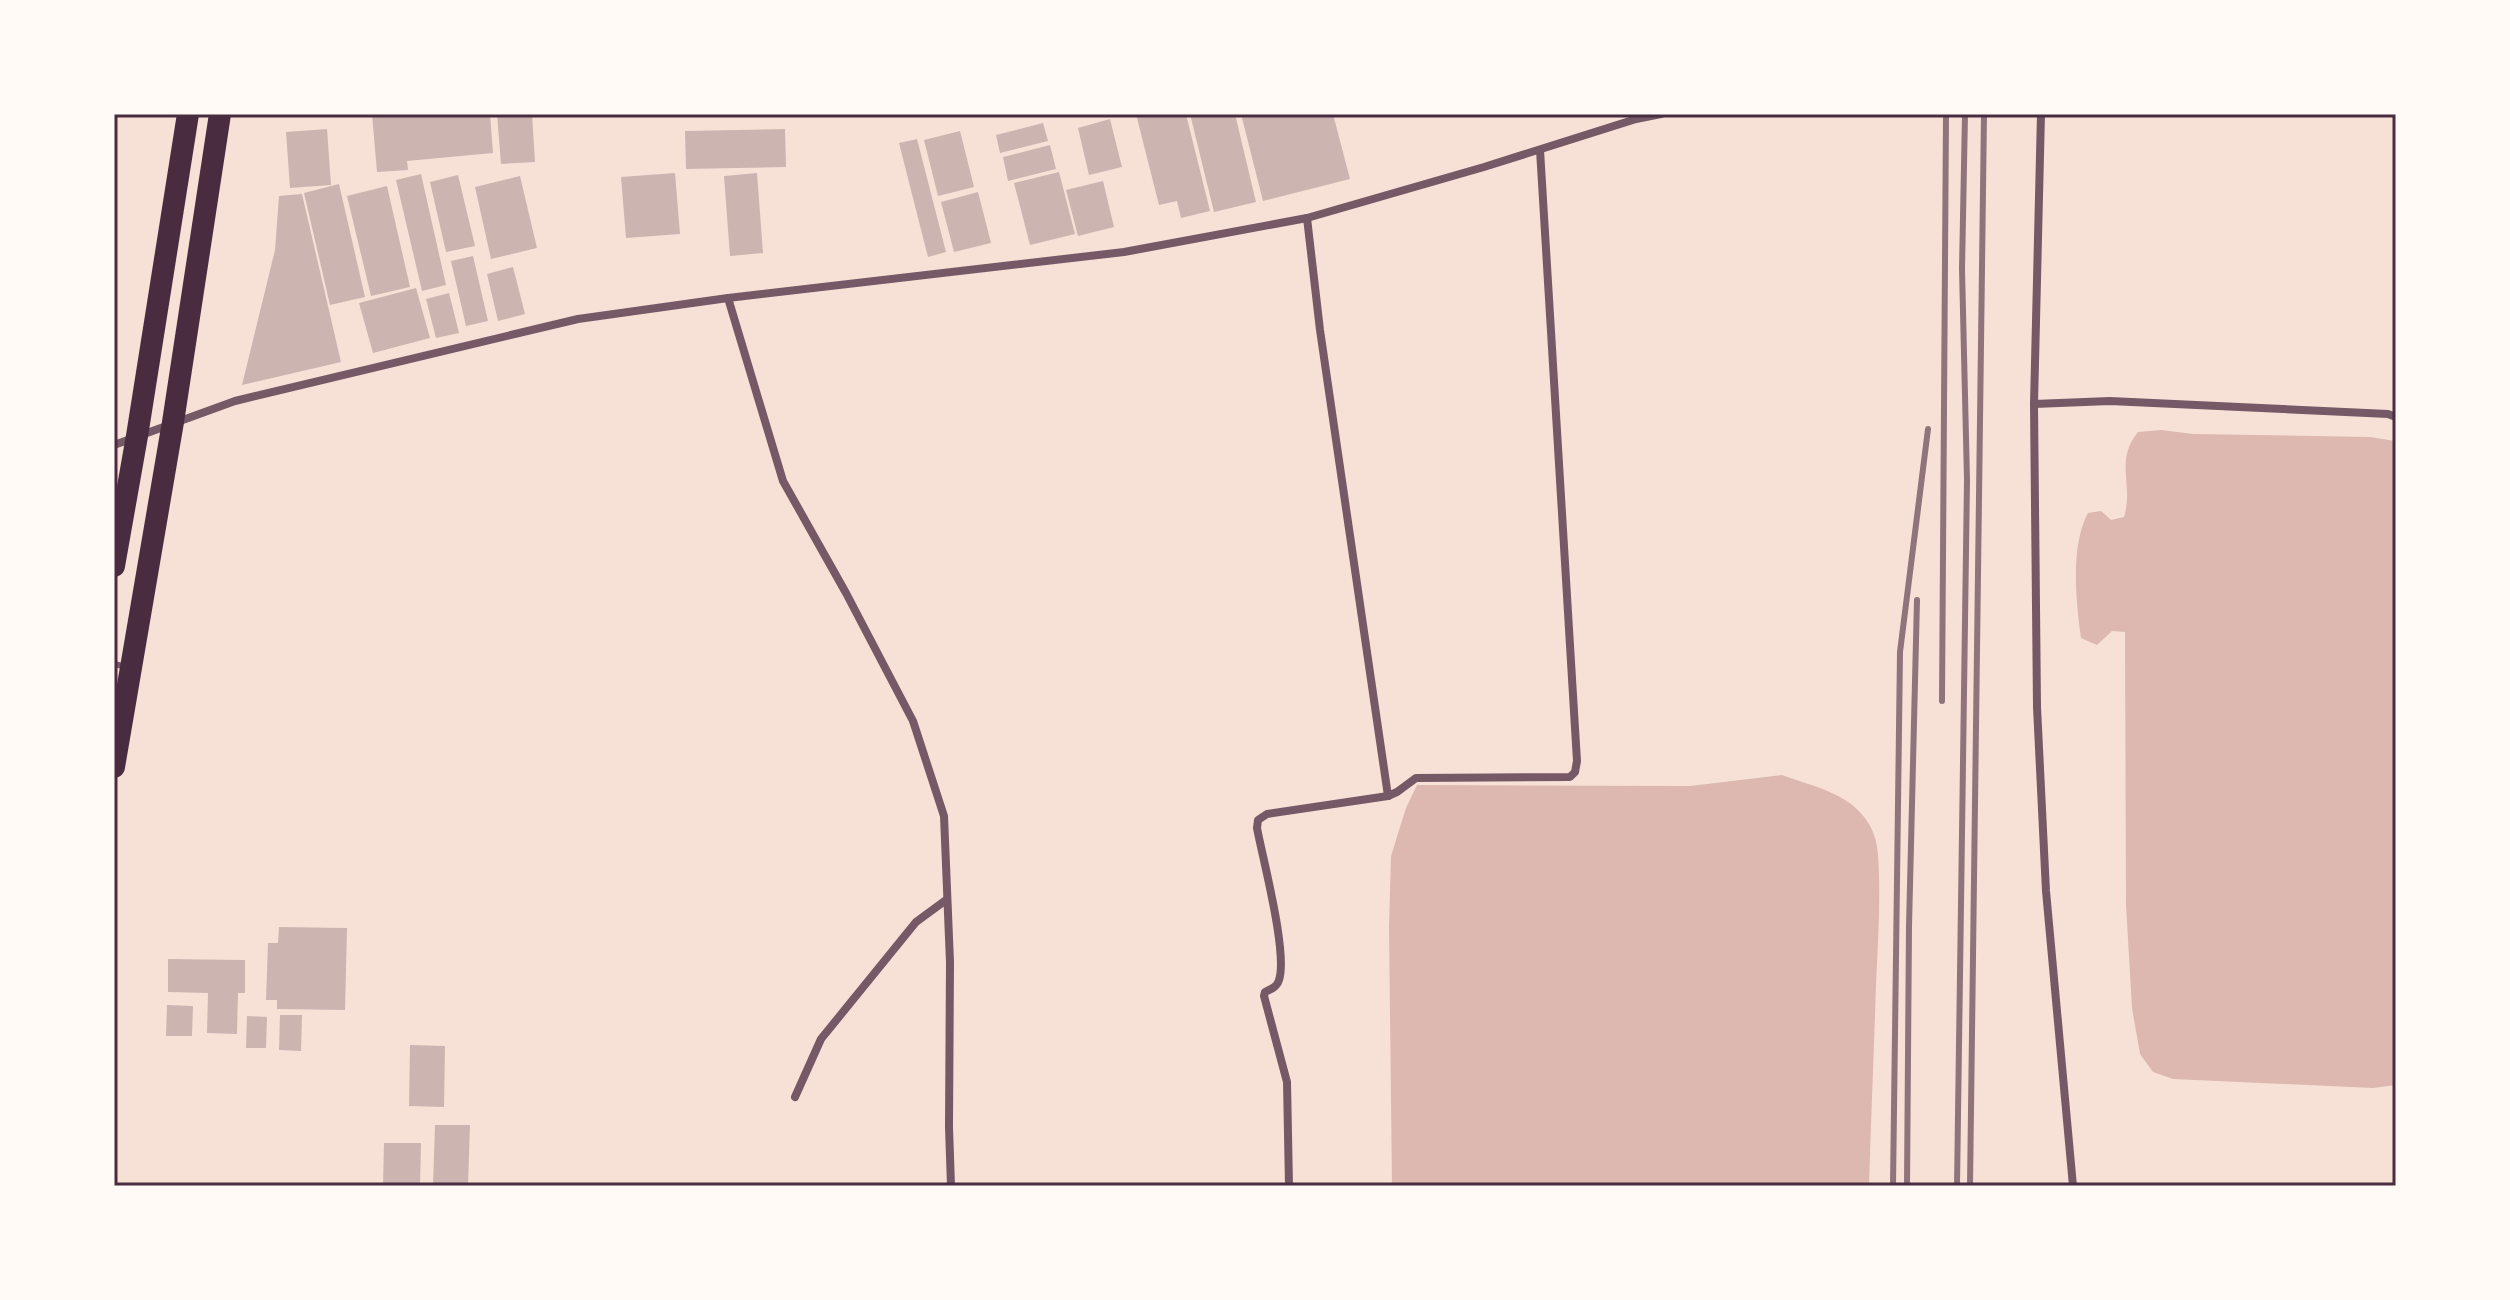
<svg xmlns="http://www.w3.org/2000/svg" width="2510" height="1300" font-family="Spectral,serif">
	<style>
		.water { fill: #dcb8b0 }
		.building { fill: #ccb4b1 }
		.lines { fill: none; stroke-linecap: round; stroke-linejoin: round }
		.service { stroke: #755966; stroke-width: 6 }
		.minor { stroke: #755966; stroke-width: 8 }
		.trunk { stroke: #4a2c40; stroke-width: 22 }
		.rail { stroke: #8f747c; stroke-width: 6 }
		.neatline { fill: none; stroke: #4a2c40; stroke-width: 3 }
	</style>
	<rect width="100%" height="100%" fill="#f7e1d7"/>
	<!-- water -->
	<g class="water">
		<path d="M2161,430L2193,434L2370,437L2395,441L2396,1085L2373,1088L2173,1079L2153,1072L2140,1054L2132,1008L2126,905L2125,632L2112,631L2097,645L2081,638C2076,602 2070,546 2088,513L2101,511L2111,520L2124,517C2134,484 2114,462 2138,432Z"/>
		<path d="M1782,775C1812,786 1849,793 1867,821C1874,831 1877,843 1878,855C1881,897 1878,942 1876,984C1874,1051 1871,1119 1869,1186H1392L1389,927L1391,856L1406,808L1417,785L1690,786Z"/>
	</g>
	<!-- building -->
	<g class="building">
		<path d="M372,114H490L493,153L407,161L408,170L377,172Z"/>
		<path d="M497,114H532L535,162L501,164Z"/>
		<path d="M1136,114H1186L1210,211L1181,218L1177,201L1159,205Z"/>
		<path d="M1190,114H1235L1256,202L1214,212Z"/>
		<path d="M1241,114H1333L1350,179L1263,201Z"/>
		<path d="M1110,119L1122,167L1089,175L1078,128Z"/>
		<path d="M1043,123L1048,141L1000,153L996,135Z"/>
		<path d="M327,129L331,185L290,188L286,132Z"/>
		<path d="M785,129L786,167L686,169L685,131Z"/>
		<path d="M960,131L974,187L938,196L924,140Z"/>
		<path d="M917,139L946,252L928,257L899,143Z"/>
		<path d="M1050,145L1056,169L1008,181L1003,157Z"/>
		<path d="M1059,172L1075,234L1030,245L1014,183Z"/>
		<path d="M675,173L680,234L626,238L621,177Z"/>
		<path d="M757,173L763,253L730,256L724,176Z"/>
		<path d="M421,174L446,285L422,291L396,180Z"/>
		<path d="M458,175L475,246L446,252L430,182Z"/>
		<path d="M520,176L537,248L491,259L475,187Z"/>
		<path d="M1103,181L1114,227L1078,236L1066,190Z"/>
		<path d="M339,184L365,297L330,305L304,193Z"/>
		<path d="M387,186L410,287L371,296L347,196Z"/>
		<path d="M978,192L991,243L954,252L941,202Z"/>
		<path d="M302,194L341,362L242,385L275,250L279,196Z"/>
		<path d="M473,256L488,321L466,326L451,261Z"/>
		<path d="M513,267L525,314L498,321L487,274Z"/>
		<path d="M416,288L430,338L373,353L359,303Z"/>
		<path d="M449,293L459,333L436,338L426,299Z"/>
		<path d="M279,927L347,928L345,1010L277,1009V1000H266L268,943H278Z"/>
		<path d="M168,959L245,960V993H238L237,1034L207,1033L208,993L168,992Z"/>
		<path d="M167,1005L193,1006L192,1036H166Z"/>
		<path d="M280,1015H302L301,1051L279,1050Z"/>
		<path d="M247,1016L267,1017L266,1048H246Z"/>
		<path d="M410,1045L445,1046L444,1107L409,1106Z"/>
		<path d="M435,1125H470L468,1186H433Z"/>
		<path d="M384,1143H421L420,1186H383Z"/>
	</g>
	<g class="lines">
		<!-- service -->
		<path class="service" d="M114,664L127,667"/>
		<!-- minor -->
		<g class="minor">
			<path d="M2041,114L2034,404L2037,707L2046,891L2073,1186"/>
			<path d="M1307,218L1320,330L1388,796"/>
			<path d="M728,298L783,481L846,593L913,721L944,816L950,962L949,1127L951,1186"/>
			<path d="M2034,404L2110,401L2388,414L2396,417"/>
			<path d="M114,445L235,401L578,319L728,298L1124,252L1307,218L1484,167L1636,119L1661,114"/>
			<path d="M795,1097L821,1039L916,922L946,900"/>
			<path d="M1289,1186L1287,1082L1264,996L1265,992C1271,989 1277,987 1279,980C1288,953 1263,860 1257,828L1258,820L1267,814L1388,796L1397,792L1416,778L1570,777L1575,772L1577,761L1540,150"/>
		</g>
		<!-- trunk -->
		<g class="trunk">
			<path d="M114,566L137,436L188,114"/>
			<path d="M114,767L173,422L220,114"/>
		</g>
		<!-- rail -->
		<g class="rail">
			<path d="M1942,701L1946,114"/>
			<path d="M1893,1186L1900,652L1928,429"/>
			<path d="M1907,1186L1909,926L1917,600"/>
			<path d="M1957,1186L1967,480L1962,269L1965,114"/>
			<path d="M1970,1186L1984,114"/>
		</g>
	</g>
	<!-- border -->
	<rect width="2510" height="1300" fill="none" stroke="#fffaf5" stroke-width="232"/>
	<rect x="116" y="116" width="2278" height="1068" class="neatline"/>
</svg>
